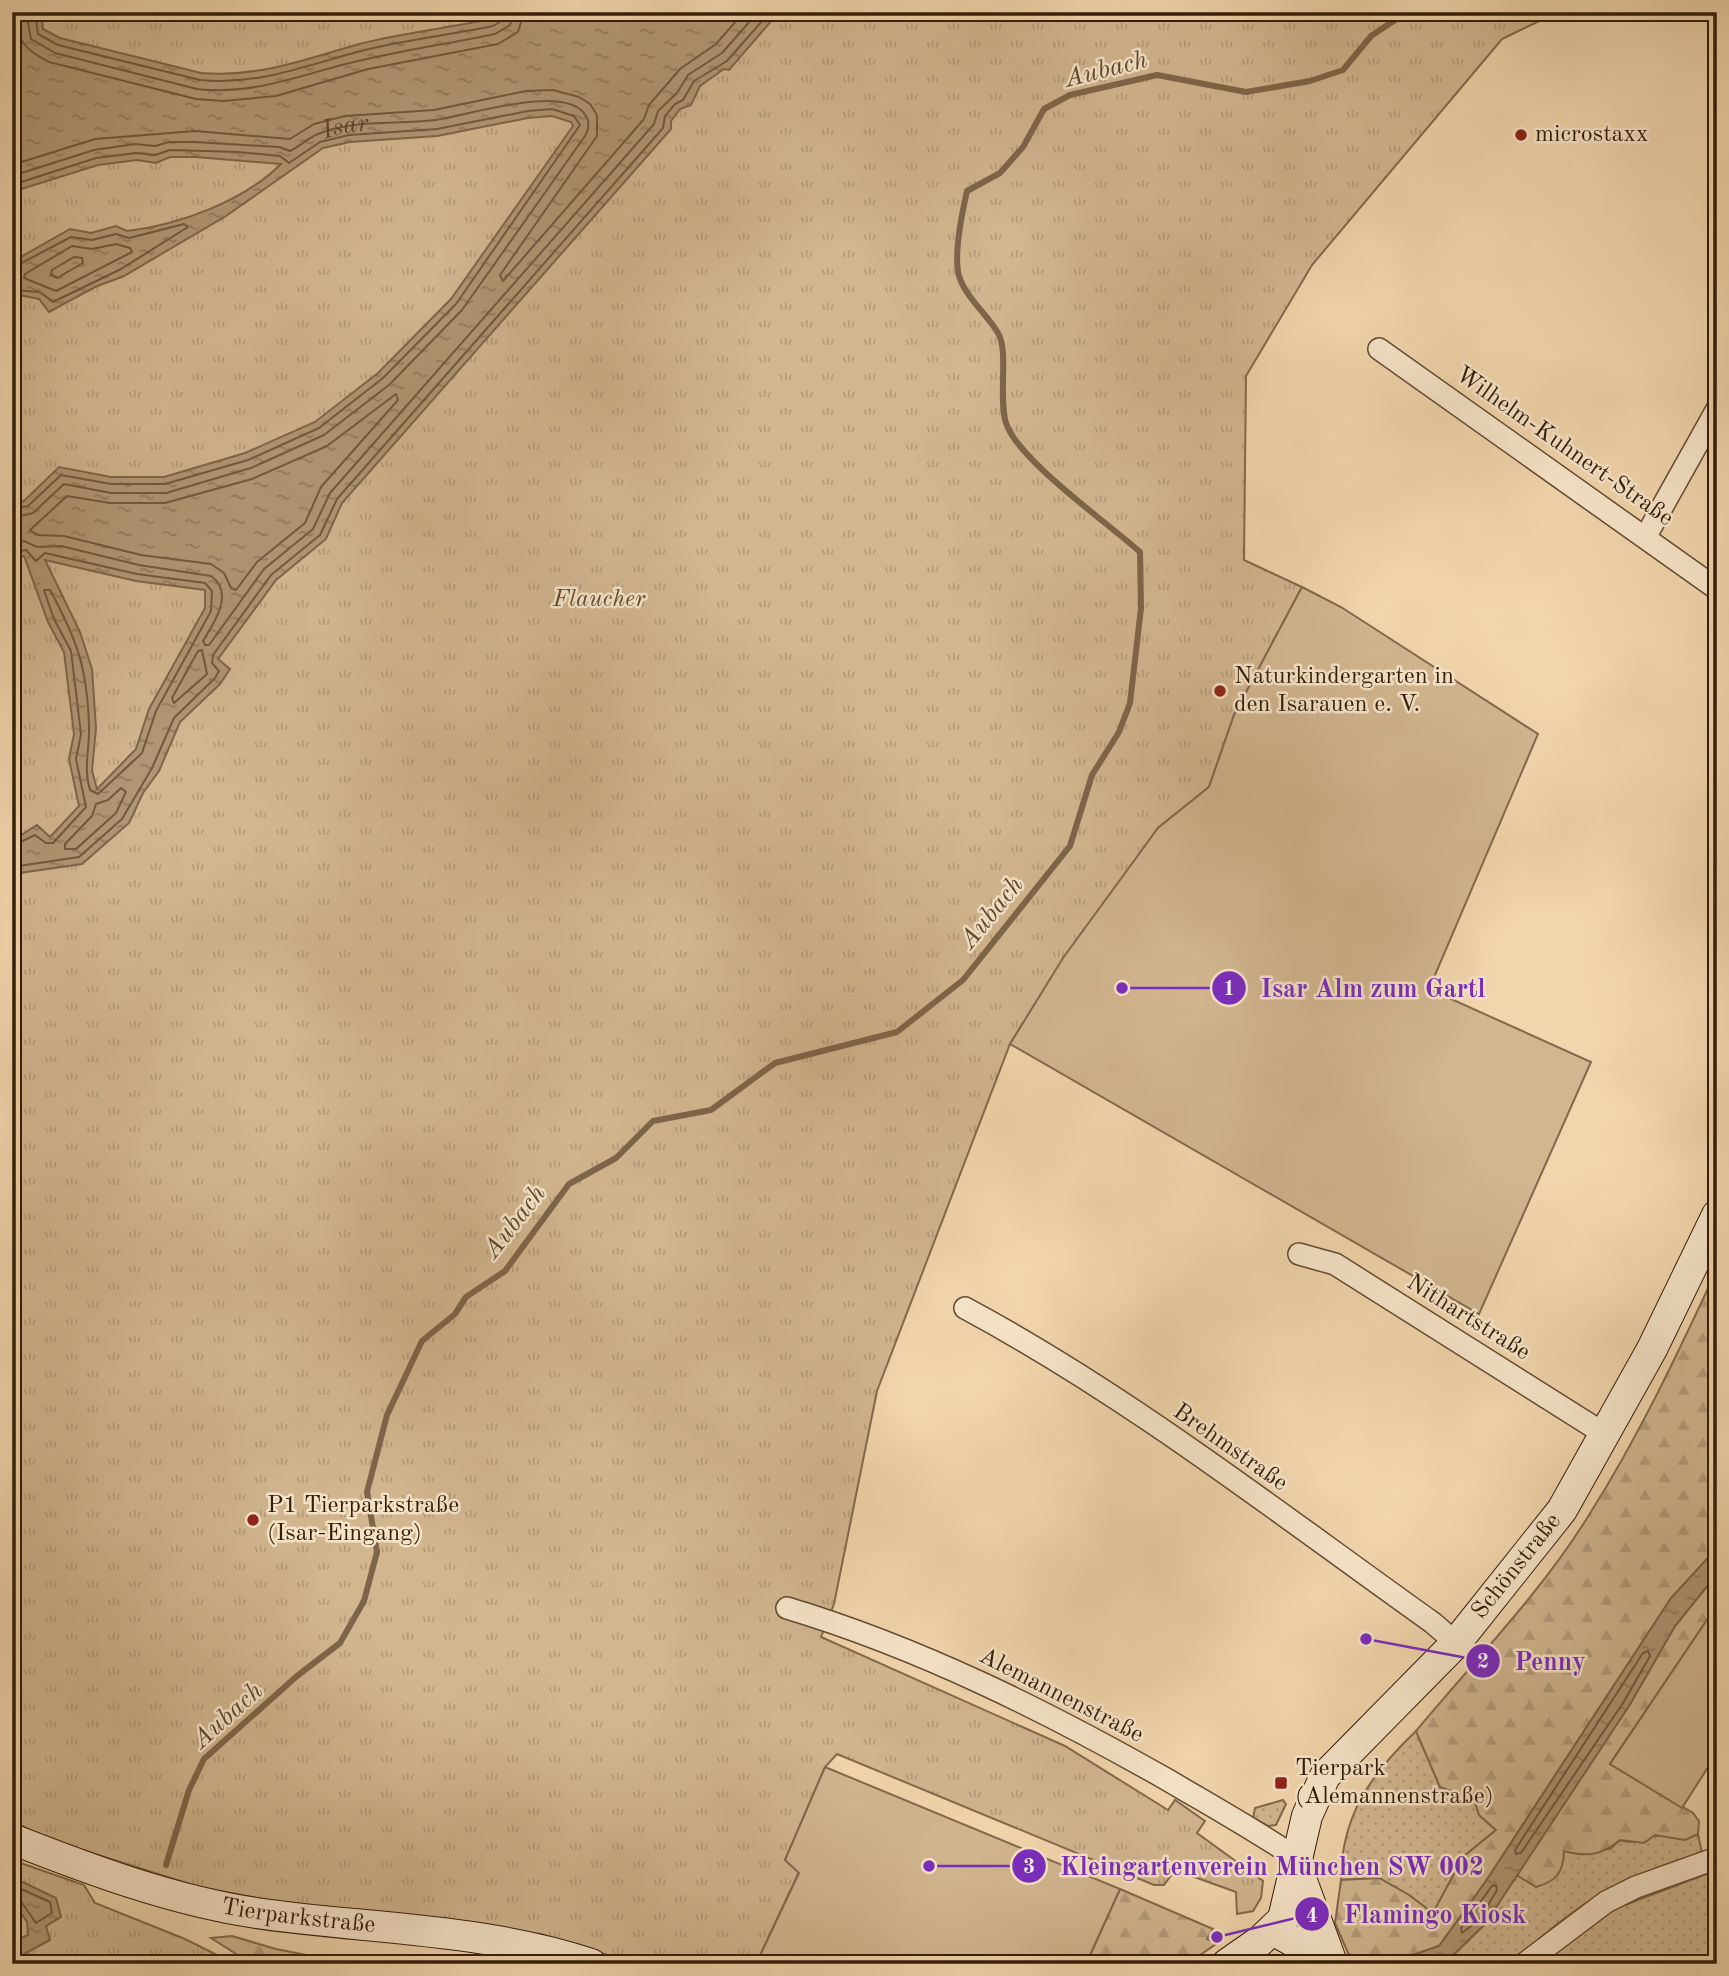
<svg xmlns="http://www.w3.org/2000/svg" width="1729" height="1976" font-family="'Old Standard TT',serif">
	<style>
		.grass { fill: url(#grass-dots); stroke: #82694c; stroke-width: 2 }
		.forest { fill: url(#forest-firs); stroke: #82694c; stroke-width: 2 }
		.park { fill: url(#park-tufts); stroke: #82694c; stroke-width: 2 }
		.garden { fill: #d1b690; stroke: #82694c; stroke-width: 2 }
		.water { fill: url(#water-ripples); stroke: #7e6549; stroke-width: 2; fill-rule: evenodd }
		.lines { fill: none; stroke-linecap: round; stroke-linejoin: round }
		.shore { stroke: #72593e; stroke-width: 2 }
		.stream { stroke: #7e6549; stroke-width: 6 }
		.street-casing { stroke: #624a31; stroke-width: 24 }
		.secondary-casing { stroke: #331c08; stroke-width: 32 }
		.street { stroke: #f6e4c9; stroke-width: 21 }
		.secondary { stroke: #f6e4c9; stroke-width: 30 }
		.poi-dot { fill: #8f2418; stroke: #f6e4c9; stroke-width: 2.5 }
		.labels { text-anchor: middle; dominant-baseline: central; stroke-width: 5; stroke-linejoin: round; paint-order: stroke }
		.poi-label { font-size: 24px; fill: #331c08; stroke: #f6e4c9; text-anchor: start }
		.street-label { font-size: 24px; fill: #331c08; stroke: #f6e4c9 }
		.park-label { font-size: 24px; font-style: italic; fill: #624a31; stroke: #f6e4c9 }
		.water-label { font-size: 26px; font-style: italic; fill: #5f472e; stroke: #f6e4c9 }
		.leader { fill: none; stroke: #7b2cbf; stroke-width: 2.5 }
		.callout-dot { fill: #7b2cbf; stroke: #f6e4c9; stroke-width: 2.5 }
		.mark-label { font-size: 21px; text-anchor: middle; font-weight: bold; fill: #fff }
		.callout-label { font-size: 26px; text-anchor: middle; font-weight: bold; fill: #7b2cbf; stroke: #f6e4c9; stroke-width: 5; stroke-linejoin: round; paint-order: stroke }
	</style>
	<defs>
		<pattern id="grass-dots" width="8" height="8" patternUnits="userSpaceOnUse" patternTransform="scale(1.75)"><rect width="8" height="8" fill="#d1b690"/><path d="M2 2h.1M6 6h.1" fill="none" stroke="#b49c7b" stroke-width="1.8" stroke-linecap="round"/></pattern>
		<pattern id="forest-firs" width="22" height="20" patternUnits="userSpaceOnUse" patternTransform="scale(1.75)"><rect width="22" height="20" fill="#d1b690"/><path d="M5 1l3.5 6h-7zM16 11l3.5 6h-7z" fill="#b49c7b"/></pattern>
		<pattern id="park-tufts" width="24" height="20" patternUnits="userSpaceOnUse" patternTransform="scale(1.75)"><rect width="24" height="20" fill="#d1b690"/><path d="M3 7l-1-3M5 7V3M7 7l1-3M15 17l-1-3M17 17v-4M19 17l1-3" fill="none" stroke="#b49c7b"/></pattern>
		<pattern id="water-ripples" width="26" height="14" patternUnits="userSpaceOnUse" patternTransform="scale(1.75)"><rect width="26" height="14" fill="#b09674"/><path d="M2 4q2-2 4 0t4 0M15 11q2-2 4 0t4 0" fill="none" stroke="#907a5d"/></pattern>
	</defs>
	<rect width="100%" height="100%" fill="#f1d5ac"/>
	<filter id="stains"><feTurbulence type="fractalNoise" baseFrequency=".00286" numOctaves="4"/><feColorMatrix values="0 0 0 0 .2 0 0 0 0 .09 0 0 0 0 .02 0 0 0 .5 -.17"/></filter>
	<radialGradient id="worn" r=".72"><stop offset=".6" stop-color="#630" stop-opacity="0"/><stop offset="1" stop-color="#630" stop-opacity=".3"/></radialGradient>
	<!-- grass -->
	<g class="grass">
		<path d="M1416,1731L1440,1787L1474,1799L1479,1815L1496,1830L1463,1857L1433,1914L1409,1895L1379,1878L1341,1880C1341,1816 1371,1774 1416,1731Z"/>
		<path d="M1283,1800L1286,1804L1276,1825L1268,1826L1253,1818L1255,1808Z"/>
		<path d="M1698,1834L1702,1853C1619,1877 1574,1904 1512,1964L1446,1962L1485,1924L1515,1874L1537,1887L1563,1851L1610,1849L1620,1840C1633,1845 1639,1838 1653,1836C1671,1833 1678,1843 1698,1834Z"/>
		<path d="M1717,1870V1964H1541L1609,1911Z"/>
	</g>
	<!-- forest -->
	<g class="forest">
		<path d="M1717,1269V1548L1671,1598L1486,1881L1439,1946L1387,1964H1365L1348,1953L1335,1923L1341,1880L1379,1878L1409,1895L1433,1913L1463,1857L1496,1830L1479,1815L1474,1799L1440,1787L1416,1731C1474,1661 1541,1593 1589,1515C1639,1436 1678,1353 1717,1269Z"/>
		<path d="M1717,1574V1605L1610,1764L1693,1813L1699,1821L1698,1834L1685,1840L1655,1835L1644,1843L1620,1840C1601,1856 1586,1857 1564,1851C1563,1873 1557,1881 1536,1887L1515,1874L1629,1706L1675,1626Z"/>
		<path d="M1120,1889L1213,1929L1207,1939L1216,1944L1187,1964H1086Z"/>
		<path d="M232,1936L276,1949L352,1964H252L211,1938Z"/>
	</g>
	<!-- park -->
	<g class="park">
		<path d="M12,12H1558L1502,39L1312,265L1246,376L1244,560L1302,587L1234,715L1209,787L1158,828L1061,965L1010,1044L877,1391L834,1604L821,1637L1065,1746L1168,1810L1175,1800L1205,1821L1197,1833L1263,1881L1261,1898L1253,1911L1237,1914L1236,1892L1175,1870L1164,1885H1154L837,1754L825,1767L785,1860L799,1872L756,1964H636L541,1934L283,1903L199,1887L48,1839L12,1821Z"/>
		<path d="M12,1860L84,1885L95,1903L185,1939L235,1964H12Z"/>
	</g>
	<!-- garden -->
	<g class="garden">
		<path d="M1302,587L1341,607L1538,734L1429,989L1591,1062L1479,1314L1010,1044L1063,958L1158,828L1209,787L1234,715Z"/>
		<path d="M1717,1605V1753L1682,1808L1610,1764Z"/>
		<path d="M825,1767L1120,1889L1086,1964H756L799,1873L785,1860Z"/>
	</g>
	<!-- water -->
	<g class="water">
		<path d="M12,12H41L43,29L60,38L201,73C257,78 306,59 359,44C402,33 448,28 491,19L503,12H779L729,70L724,69L700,86L691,105L680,109L671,121V129L342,503L326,539L276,580L218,659L230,669L220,684L180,722L159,771L143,793L129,823L82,864L12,874V841L37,825L50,837L79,806L69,759L74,734L64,652L48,622L24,556L12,559V502L24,501L59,467L111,477H164L245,453L315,422L378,373L451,299L573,126L571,122L552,116L528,118L437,136L350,142L323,148L226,216L124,276L95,287L49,312L39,299L19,295L12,298V262L70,229L91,233L116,226L127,231C179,225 244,201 281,164L195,157H170L156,163L137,160L98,165L12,192ZM45,560L136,581L205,590V608L149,709L136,749L97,789L92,771L96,728L92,669L80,632Z"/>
		<path d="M1717,1548V1574L1675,1626L1629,1706L1485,1924L1444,1964H1387L1439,1946L1486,1881L1671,1598Z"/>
		<path d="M12,1877L56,1898L61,1917L46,1926L50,1940L24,1954L26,1964H12V1942L28,1935L27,1922L12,1900Z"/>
	</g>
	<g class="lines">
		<!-- shore -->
		<g class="shore">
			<path d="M15,12C16,40 25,50 49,62L196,99L223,101L276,96L368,69L498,44L518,32L524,12"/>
			<path d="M26,12L31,39L55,53L197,89C258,96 309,71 367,59C409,49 452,43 495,34L510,25L514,12"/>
			<path d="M35,12L38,34L58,45L200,80C257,86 307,65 361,51C404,40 449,35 493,26L503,20L505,12"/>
			<path d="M12,165L95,139L195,131L290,139L314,124L345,116L434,110L526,91L553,90L579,97L590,104L597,115V136L500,275L503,281L644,119L649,105L680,69L716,44L744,12"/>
			<path id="s1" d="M12,176L94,150L135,144L155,146L169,142H195L279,147L290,151C300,146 308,138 318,134C354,119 397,125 435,120C466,116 567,82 586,116C590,123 589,129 585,136L462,310L389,385L324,435L251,468L166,493H111L64,484L33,513L12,518"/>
			<path d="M12,185L96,158L136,153L155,155L170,150L238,152L280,156L289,163L320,142L349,135L437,129L528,111L552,109L574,116L580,125L456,304L383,378L319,428L248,460L165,484H111L61,475L28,506L12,509"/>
			<path d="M116,244L130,248L132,252L56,291L24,278L25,274L72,246L92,249Z"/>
			<path d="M74,257L82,258L83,263L57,278L51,275L52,270Z"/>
			<path d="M12,268L71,237L92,240L116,234L129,238L184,224L188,227L121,269L53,302L40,292L12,290"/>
			<path d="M396,394L398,400L321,487L305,523L257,562L236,590L231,588L224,573L211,564L141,555L64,536L38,535L30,530L67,496L110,503H165L252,479L327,446Z"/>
			<path d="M12,543L24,541L37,547L61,546L139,565L211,576C235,593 214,623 203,641L205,645H209L264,569L313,529L330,493L654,124L658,111L677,93L688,75L722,53L758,12"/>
			<path d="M12,552L26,550L36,561L45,553L137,574L205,583L212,591L211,611L156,711L142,753L98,794L90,790C83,768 90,748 89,725C87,667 77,640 50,590H44L54,619L71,651L81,734L76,759L86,807L53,843H46L35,835L12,846"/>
			<path d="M202,650L207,674L174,703L172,698L198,651Z"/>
			<path d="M121,788L126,792L116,813L76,849H65V844L92,816L96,804L108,800Z"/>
			<path d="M12,867L79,857L122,819L152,768L174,718L215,678L219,671L212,663L213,655L271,575L320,535L337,499L663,128L665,116L675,104L683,100L694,81L727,61L770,12"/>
			<path d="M1648,1651L1650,1656L1623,1703L1521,1853L1516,1854L1515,1850L1643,1653Z"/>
			<path d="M12,1885L50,1902L52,1913L36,1923L20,1900L12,1897"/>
			<path d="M1496,1885L1497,1890L1479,1920L1462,1933L1461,1928L1492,1886Z"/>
		</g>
		<!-- stream -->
		<path class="stream" d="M166,1865L189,1790L204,1759L297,1676L340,1643L364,1601L377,1552L367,1492L387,1415L422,1341L455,1314L466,1297L505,1271L569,1184L616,1158L653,1121L711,1110L775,1063L897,1032L963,980L1070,846L1092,775L1119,732L1130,703L1141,608L1140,552C1109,524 1017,459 1006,423C998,398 1009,351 998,333C987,314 966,298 959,276C953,254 962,213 967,191L1000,173L1023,147L1044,109L1070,95L1157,75L1246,92L1310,81L1343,70L1371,36L1407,12"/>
		<!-- street casing -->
		<g class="street-casing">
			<g id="street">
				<path d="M1379,349L1717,589"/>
				<path d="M1646,536L1717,409"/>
				<path d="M1299,1254L1335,1264L1606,1435"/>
				<path d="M965,1308C1129,1396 1281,1515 1433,1623L1456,1643"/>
				<path d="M787,1608C920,1648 1046,1711 1166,1779C1210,1805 1255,1830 1298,1859"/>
				<path d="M1524,1964L1606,1902L1636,1887L1717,1858"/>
			</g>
		</g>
		<!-- secondary casing -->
		<g class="secondary-casing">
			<g id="secondary">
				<path id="s2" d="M12,1839C91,1870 171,1900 256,1913C367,1929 483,1928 591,1964"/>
				<path d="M1298,1861L1299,1873L1332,1963"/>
				<path d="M1273,1930L1333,1964"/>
				<path id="s3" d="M1227,1964L1260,1941L1283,1919L1307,1816L1325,1776L1456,1643L1562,1510L1652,1349L1717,1215"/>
			</g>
		</g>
		<!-- street -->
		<use href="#street" class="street"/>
		<!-- secondary -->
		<use href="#secondary" class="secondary"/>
	</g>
	<!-- markers -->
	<g class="poi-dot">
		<circle cx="1521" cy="135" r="7"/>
		<circle cx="1220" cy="691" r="7"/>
		<circle cx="253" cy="1520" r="7"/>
		<rect x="1274" y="1776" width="14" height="14" rx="3.5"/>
	</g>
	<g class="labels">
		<!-- poi labels -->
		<g class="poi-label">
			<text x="1535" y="135">microstaxx</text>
			<text x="1234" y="677">Naturkindergarten in<tspan x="1234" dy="28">den Isarauen e. V.</tspan></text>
			<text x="267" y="1506">P1 Tierparkstraße<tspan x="267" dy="28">(Isar-Eingang)</tspan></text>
			<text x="1295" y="1769">Tierpark<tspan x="1295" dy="28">(Alemannenstraße)</tspan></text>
		</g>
		<!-- street labels -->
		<g class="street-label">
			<text transform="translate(1564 447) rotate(35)">Wilhelm-Kuhnert-Straße</text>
			<text transform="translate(1468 1318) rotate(32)">Nithartstraße</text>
			<text transform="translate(1230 1448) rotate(35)">Brehmstraße</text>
			<text stroke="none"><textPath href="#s3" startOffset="506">Schönstraße</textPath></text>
			<text transform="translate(1061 1696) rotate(27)">Alemannenstraße</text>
			<text stroke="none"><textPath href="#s2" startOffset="298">Tierparkstraße</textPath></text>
		</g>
		<!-- park labels -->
		<g class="park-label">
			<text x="599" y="600">Flaucher</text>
		</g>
		<!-- water labels -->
		<g class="water-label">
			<text transform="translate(1106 70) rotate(-14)">Aubach</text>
			<text stroke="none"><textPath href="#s1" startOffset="345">Isar</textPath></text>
			<text transform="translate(992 913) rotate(-51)">Aubach</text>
			<text transform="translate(515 1222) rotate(-52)">Aubach</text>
			<text transform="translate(228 1716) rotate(-42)">Aubach</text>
		</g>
	</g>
	<!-- callouts -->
	<path class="leader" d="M1122 988L1229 988M1366 1639L1483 1661M929 1866L1029 1866M1217 1937L1312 1914"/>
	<g class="callout-dot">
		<circle cx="1122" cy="988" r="7"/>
		<circle cx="1366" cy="1639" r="7"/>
		<circle cx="929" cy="1866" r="7"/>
		<circle cx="1217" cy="1937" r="7"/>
		<circle cx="1229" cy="988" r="18"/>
		<circle cx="1483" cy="1661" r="18"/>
		<circle cx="1029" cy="1866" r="18"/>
		<circle cx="1312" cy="1914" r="18"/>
	</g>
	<g class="mark-label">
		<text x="1229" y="995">1</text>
		<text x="1483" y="1668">2</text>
		<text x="1029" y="1873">3</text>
		<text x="1312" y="1922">4</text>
	</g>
	<g class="callout-label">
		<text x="1373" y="997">Isar Alm zum Gartl</text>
		<text x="1550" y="1670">Penny</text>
		<text x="1272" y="1875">Kleingartenverein München SW 002</text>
		<text x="1435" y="1923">Flamingo Kiosk</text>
	</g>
	<!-- margin -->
	<rect width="1729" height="1976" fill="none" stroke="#f1d5ac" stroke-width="42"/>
	<rect x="14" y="14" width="1701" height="1948" fill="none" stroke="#331c08" stroke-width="3.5"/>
	<rect x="21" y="21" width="1687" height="1934" fill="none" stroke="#331c08" stroke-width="2"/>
	<rect width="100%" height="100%" filter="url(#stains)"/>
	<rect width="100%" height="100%" fill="url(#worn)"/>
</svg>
